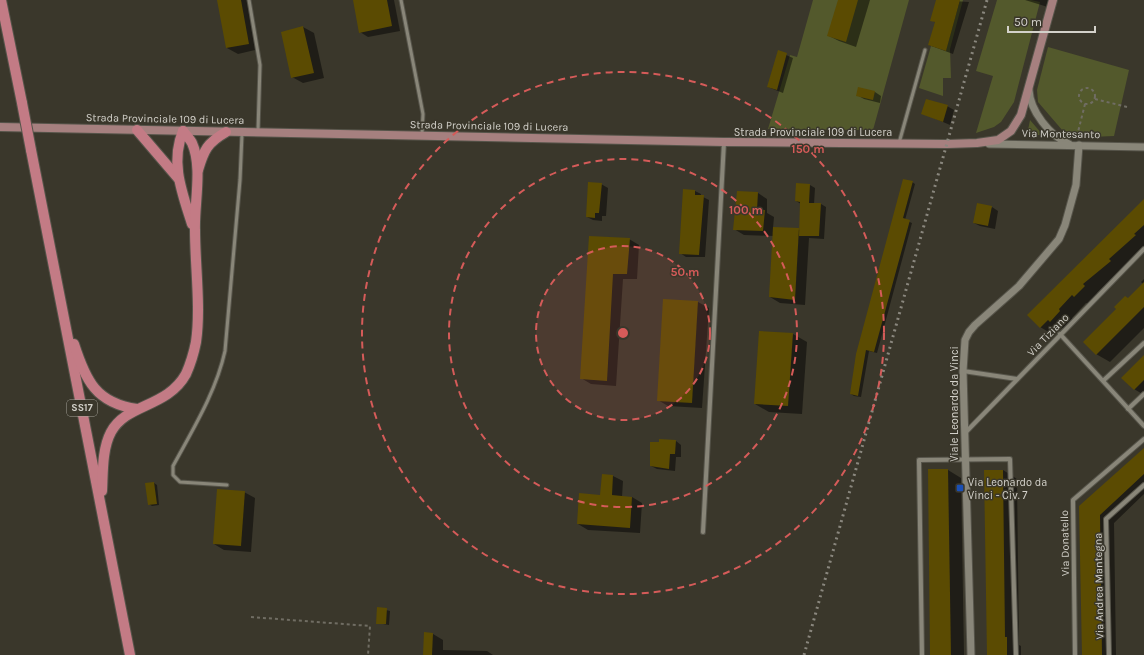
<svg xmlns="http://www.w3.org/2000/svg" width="1144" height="655" font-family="Karla,sans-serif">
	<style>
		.green { fill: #53592c }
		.shadow { fill: #0007 }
		.building { fill: #5b4b02 }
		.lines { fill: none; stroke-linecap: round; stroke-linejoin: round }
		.service-casing { stroke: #56544a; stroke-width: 5 }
		.minor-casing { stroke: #56544a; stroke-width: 6 }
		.tertiary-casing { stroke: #56544a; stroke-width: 9 }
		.secondary-casing { stroke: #56544a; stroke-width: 10 }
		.primary-casing { stroke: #56544a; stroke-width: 12 }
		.path { stroke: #706d63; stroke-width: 2; stroke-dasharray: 3 3; stroke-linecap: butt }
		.service { stroke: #898679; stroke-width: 3 }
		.minor { stroke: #898679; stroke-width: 4 }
		.tertiary { stroke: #898679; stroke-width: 7 }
		.secondary { stroke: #a6807f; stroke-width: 8 }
		.primary { stroke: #c37b85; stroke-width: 10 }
		.rail { stroke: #8a877e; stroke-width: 3; stroke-dasharray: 2 4; stroke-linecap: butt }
		.primary-bridge-casing { stroke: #56544a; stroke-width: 12; stroke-linecap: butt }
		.primary-bridge { stroke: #c37b85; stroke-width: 10 }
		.ring { fill: none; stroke: #d55b59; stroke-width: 2; stroke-dasharray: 7 5 }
		.transit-dot { fill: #1a4fb4; stroke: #3a372b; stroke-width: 1.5 }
		.labels { text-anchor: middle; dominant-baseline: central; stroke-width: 3; stroke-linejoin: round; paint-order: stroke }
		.shield { fill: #3a372b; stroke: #a5a39a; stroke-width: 1 }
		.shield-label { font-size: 10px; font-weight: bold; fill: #d3d1ca }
		.street-label { font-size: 11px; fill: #d3d1ca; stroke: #3a372b }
		.poi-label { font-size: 11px; fill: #d3d1ca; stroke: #3a372b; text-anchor: start }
		.centre { fill: #d55b59; stroke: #3a372b; stroke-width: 2 }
		.ring-label { font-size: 12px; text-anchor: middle; font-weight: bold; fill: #d55b59; stroke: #3a372b; stroke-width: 3; stroke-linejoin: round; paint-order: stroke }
	</style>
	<rect width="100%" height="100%" fill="#3a372b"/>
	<!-- green -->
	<g class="green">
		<path d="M813,0H909L873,130L768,129L790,55L797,57Z"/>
		<path d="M960,0H963L950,49L951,78H943V96L919,88L931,46L946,50Z"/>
		<path d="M997,0H1031L1040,2L1014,102L1001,122L994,127L976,133L993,76L976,71Z"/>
		<path d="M1048,47L1129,70L1114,136L1069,138L1038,102L1037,90Z"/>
		<path d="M1030,120L1042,134V135H1027Z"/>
	</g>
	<!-- shadow -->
	<g class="shadow">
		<path d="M218,0H250L259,49L238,54L227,48Z"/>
		<path d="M354,0H394L400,31L368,37L360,32Z"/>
		<path d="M839,0H870L856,47L839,41L829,36Z"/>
		<path d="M937,0L969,2L953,54L929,45L936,23L932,20Z"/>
		<path d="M1025,0H1053L1051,8Z"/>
		<path d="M303,27L314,33L324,78L303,83L292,77Z"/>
		<path d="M779,52L793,58L783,93L768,87Z"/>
		<path d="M875,92L881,96L880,103L864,99L857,95Z"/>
		<path d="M947,106L954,110L950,125L922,113Z"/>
		<path d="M912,182L915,184L905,220L912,223L877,353L869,351L861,397L854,396L851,394Z"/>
		<path d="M601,184L608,188L606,216H602V221L593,220L587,217Z"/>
		<path d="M797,184L810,185L815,188L814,204H821L826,207L824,239L809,238L805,305L780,303L770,297L774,236L744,235L734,229L758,193L767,199V213L774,217L773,228L801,230V204L796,201Z"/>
		<path d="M695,191L701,194V196L709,200L705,257H686L680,253Z"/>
		<path d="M1144,201V249L1140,253L1138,252L1122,268L1124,269L1097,293L1098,295L1089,304L1086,303L1072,318L1074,320L1064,329L1062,328L1054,335L1040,327Z"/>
		<path d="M992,207L998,211L995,229L980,226L974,223Z"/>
		<path d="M590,237L629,239L639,245L637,279H623L616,386L591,384L581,378Z"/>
		<path d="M1144,279V328L1110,362L1096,354L1128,299L1143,284L1141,282Z"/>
		<path d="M664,300L698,302L709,308L702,408L668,406L658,400Z"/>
		<path d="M793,334L807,342L802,414L769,412L755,404Z"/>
		<path d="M1144,357V395L1134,389Z"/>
		<path d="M676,441L681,445V457H676L675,471L657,469L651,466Z"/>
		<path d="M1144,449V494L1114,523L1116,655H1083L1080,507Z"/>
		<path d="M948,470L961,478L964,655H931Z"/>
		<path d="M1003,470L1017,479L1019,645L1021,646V655H988Z"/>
		<path d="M603,475L613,476L623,481L622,497H632L642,503L640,533L588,530L578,524L601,496Z"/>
		<path d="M154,483L157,485L159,505L152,506L149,504Z"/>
		<path d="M244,492L255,498L251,552L224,550L214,544Z"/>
		<path d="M378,608L390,611L389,625L377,623Z"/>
		<path d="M433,634L443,640V650L487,651L493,655H424Z"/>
	</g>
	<!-- building -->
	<g class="building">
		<path d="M217,0H241L249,44L226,48Z"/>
		<path d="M353,0H387L392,26L359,33Z"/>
		<path d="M838,0H858L846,42L827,36Z"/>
		<path d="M936,0H960L946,51L928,45L935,22L930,21Z"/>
		<path d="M303,26L314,73L291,78L281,32Z"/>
		<path d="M778,50L787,53L777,90L767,87Z"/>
		<path d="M858,87L875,91L873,100L856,96Z"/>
		<path d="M926,99L948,105L943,122L921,114Z"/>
		<path d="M903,179L913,181L903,218L910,220L874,352L866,350L858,396L850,394L856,354Z"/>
		<path d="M588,182L602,183L599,213H595V218L586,217Z"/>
		<path d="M796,183L810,184L809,203H821L819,236H799L800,202L795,201Z"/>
		<path d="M683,189L695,190V195H704L699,255L679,254Z"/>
		<path d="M737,191L758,192L757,210H765L763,231L733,230Z"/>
		<path d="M1144,199V225L1134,234L1136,235L1109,259L1111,261L1083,284L1085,286L1074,297L1072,295L1059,309L1060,311L1050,322L1048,320L1040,328L1027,315Z"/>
		<path d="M977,203L992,206L988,226L973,223Z"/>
		<path d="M773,227L799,228L795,300L769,297Z"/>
		<path d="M589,236L630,238L627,274H613L607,381L580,379Z"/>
		<path d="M1144,282V307L1096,355L1083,342L1116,309L1114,307L1125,296L1128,298Z"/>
		<path d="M663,299L698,301L692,403L657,401Z"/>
		<path d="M759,331L793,333L788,406L754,404Z"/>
		<path d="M1144,355V380L1134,390L1121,378Z"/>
		<path d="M659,439L676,440L675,454H670L669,469L650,466V442H659Z"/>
		<path d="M1144,448V474L1100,515L1102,655H1082L1079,506Z"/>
		<path d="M928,469H948L951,655H930Z"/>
		<path d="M984,470H1003L1005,637H1007V655H987Z"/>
		<path d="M602,474L613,475L612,495L632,497L630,528L577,524L579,493L600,495Z"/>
		<path d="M154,482L157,504L148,505L145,483Z"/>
		<path d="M217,489L245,491L241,546L213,544Z"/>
		<path d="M377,607L387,608L386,624H376Z"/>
		<path d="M424,632L433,633L432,655H423Z"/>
	</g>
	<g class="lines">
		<!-- service casing -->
		<g class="service-casing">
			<g id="service">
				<path d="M249,0L260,65L258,131"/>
				<path d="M401,0L423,114L422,134"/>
				<path d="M899,143L925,50"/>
				<path d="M227,485L180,482L173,475V466C193,429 216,392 225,351L240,180L242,134"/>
			</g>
		</g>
		<!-- minor casing -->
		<g class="minor-casing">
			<g id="minor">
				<path d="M1060,334L1144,426"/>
				<path d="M963,371L1017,379"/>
				<path d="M1104,380L1144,343"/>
				<path d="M1128,409L1144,394"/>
				<path d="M965,433L1144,249"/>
				<path d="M703,532L724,142"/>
				<path d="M922,655L919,460L1010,459L1016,655"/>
				<path d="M1075,655L1073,500L1144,439"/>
				<path d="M1109,655L1106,519L1144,485"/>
			</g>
		</g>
		<!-- tertiary casing -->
		<g class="tertiary-casing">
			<g id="tertiary">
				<path d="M1029,90C1030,111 1050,136 1069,144"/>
				<path d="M989,144L1144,147"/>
				<path d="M971,655L963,371L965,340L969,332L975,325L1019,286L1059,239L1065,225L1076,185L1079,145"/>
			</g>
		</g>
		<!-- secondary casing -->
		<g class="secondary-casing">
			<path id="secondary" d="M0,127L724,142L947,144L977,143L998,140L1011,131L1021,115L1053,0"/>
		</g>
		<!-- primary casing -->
		<g class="primary-casing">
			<g id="primary">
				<path d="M1,0L22,103"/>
				<path d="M137,130L178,178"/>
				<path d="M183,131C170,163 182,192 192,224"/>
				<path d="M31,150L130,655"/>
				<path d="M198,170C204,150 207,143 226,132"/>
				<path d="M74,344C86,381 96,403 137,409"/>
				<path d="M102,491C103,472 102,449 111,432C127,403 167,408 186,374C190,365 194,352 196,342C201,307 195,266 195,230C194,204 203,167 192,143C190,139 186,135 183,131"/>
			</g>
		</g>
		<!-- path -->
		<g class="path">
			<circle cx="1087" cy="96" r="8"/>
			<path d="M1095,99L1127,107"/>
			<path d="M1077,136L1085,104"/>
			<path d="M251,617L370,626L368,655"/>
		</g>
		<!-- service -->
		<use href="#service" class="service"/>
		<!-- minor -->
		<use href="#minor" class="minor"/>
		<!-- tertiary -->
		<use href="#tertiary" class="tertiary"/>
		<!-- secondary -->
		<use href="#secondary" class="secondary"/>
		<!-- primary -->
		<use href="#primary" class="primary"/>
		<!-- rail -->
		<path class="rail" d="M804,655L987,0"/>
		<!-- primary-bridge casing -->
		<g class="primary-bridge-casing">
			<path id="primary-bridge" d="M22,103L31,150"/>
		</g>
		<!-- primary-bridge -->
		<use href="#primary-bridge" class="primary-bridge"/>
	</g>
	<!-- distance rings -->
	<circle cx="623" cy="333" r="87" fill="#d55b59" fill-opacity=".12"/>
	<g class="ring">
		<circle cx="623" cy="333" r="87"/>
		<circle cx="623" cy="333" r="174"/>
		<circle cx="623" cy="333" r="261"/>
	</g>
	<!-- markers -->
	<rect class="transit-dot" x="956" y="484" width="8" height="8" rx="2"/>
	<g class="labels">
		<!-- shield labels -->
		<rect class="shield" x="67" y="400" width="30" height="16" rx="3"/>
		<g class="shield-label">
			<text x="82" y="408">SS17</text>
		</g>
		<!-- street labels -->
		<g class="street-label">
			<text transform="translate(165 119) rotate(1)">Strada Provinciale 109 di Lucera</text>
			<text transform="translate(489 126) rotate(1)">Strada Provinciale 109 di Lucera</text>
			<text x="813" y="132">Strada Provinciale 109 di Lucera</text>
			<text transform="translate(1061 134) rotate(1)">Via Montesanto</text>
			<text transform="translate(1048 335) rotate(-46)">Via Tiziano</text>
			<text transform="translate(954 404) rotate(-90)">Viale Leonardo da Vinci</text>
			<text transform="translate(1065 543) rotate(-91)">Via Donatello</text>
			<text transform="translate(1099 586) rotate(-91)">Via Andrea Mantegna</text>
		</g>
		<!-- poi labels -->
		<g class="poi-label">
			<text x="968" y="482">Via Leonardo da<tspan x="968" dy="13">Vinci - Civ. 7</tspan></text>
		</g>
	</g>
	<circle cx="623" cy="333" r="6" class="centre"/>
	<g class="ring-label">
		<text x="808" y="153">150 m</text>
		<text x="746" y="214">100 m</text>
		<text x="685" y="276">50 m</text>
	</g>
	<!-- scale -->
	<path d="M1008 26v6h87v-6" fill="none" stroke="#d3d1ca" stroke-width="2"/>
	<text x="1014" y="26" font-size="12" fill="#d3d1ca" stroke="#3a372b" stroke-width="3" paint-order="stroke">50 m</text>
</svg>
